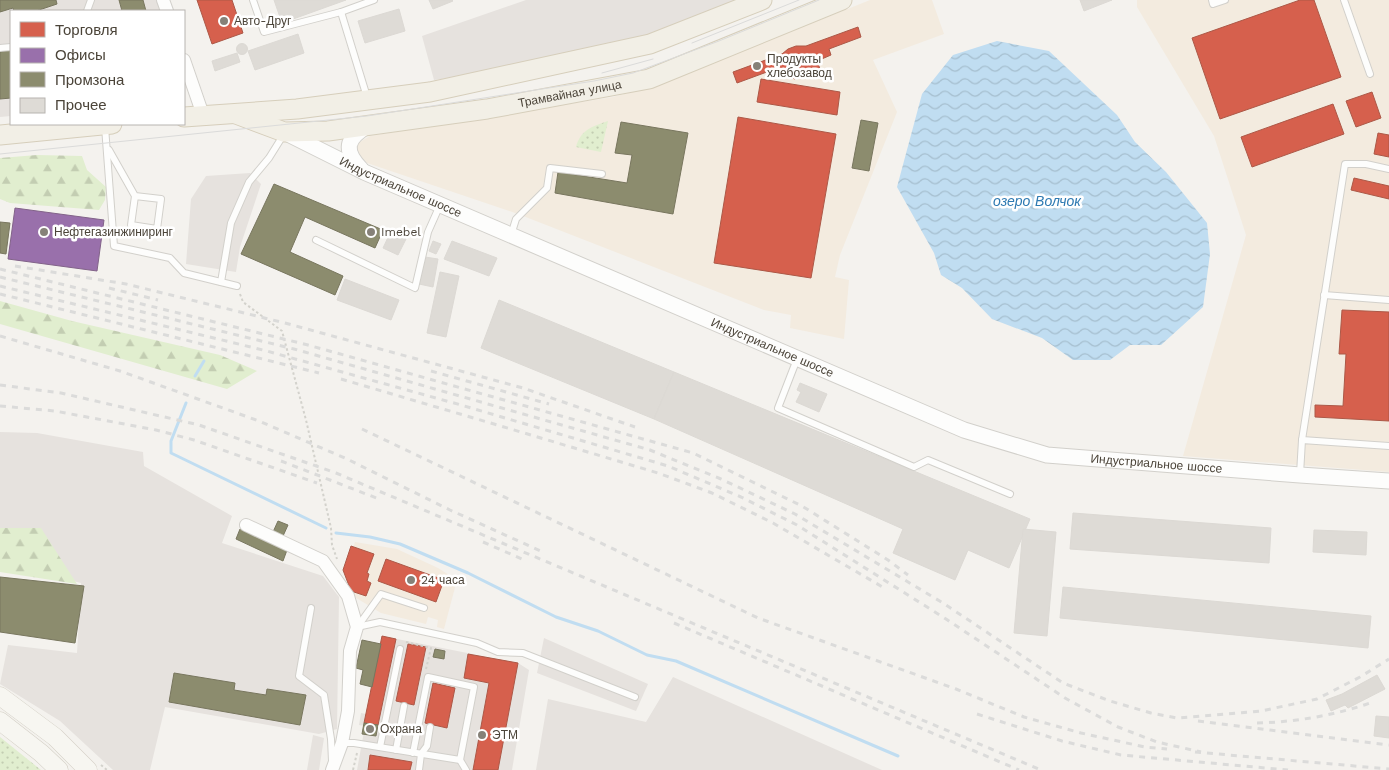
<svg xmlns="http://www.w3.org/2000/svg" width="1389" height="770" font-family="'Work Sans',sans-serif">
	<style>
		.commercial { fill: #f3ebdf }
		.industrial { fill: #e6e2de }
		.grass { fill: url(#grass-dots) }
		.forest { fill: url(#forest-firs) }
		.water { fill: url(#water-waves) }
		.shops { fill: #d6604d; stroke: #ac5847 }
		.offices { fill: #9970ab; stroke: #826389 }
		.industry { fill: #8c8c6e; stroke: #78765e }
		.lines { fill: none; stroke-linecap: round; stroke-linejoin: round }
		.stream { stroke: #c0ddf1; stroke-width: 3 }
		.building { fill: #dedbd6; stroke: #dcd9d4 }
		.service-casing { stroke: #d2d0cb; stroke-width: 8 }
		.minor-casing { stroke: #d2d0cb; stroke-width: 14 }
		.tertiary-casing { stroke: #d2d0cb; stroke-width: 17 }
		.secondary-casing { stroke: #d3cfc5; stroke-width: 19 }
		.primary-casing { stroke: #d6cebb; stroke-width: 21 }
		.path { stroke: #d3d2cc; stroke-width: 2; stroke-dasharray: 2.5 2.5; stroke-linecap: butt }
		.service { stroke: #fdfdfc; stroke-width: 6 }
		.minor { stroke: #fdfdfc; stroke-width: 12 }
		.tertiary { stroke: #fdfdfc; stroke-width: 15 }
		.secondary { stroke: #f7f6f1; stroke-width: 18 }
		.primary { stroke: #f2efe6; stroke-width: 19 }
		.tram { stroke: #dbdbda; stroke-width: 1 }
		.rail { stroke: #dbdbda; stroke-width: 3; stroke-dasharray: 6 6; stroke-linecap: butt }
		.poi-dot { fill: #868178; stroke: #fff; stroke-width: 2 }
		.labels { text-anchor: middle; dominant-baseline: central; stroke-width: 5; stroke-linejoin: round; paint-order: stroke }
		.poi-label { font-size: 12px; fill: #4b4439; stroke: #fff; text-anchor: start }
		.street-label { font-size: 12px; fill: #4b4439; stroke: #fff }
		.water-label { font-size: 14px; font-style: italic; fill: #2e7ab2; stroke: #fff }
	</style>
	<defs>
		<pattern id="grass-dots" width="8" height="8" patternUnits="userSpaceOnUse" patternTransform="scale(1.25)"><rect width="8" height="8" fill="#e1eecf"/><path d="M2 2h.1M6 6h.1" fill="none" stroke="#c3cdb2" stroke-width="1.8" stroke-linecap="round"/></pattern>
		<pattern id="forest-firs" width="22" height="20" patternUnits="userSpaceOnUse" patternTransform="scale(1.25)"><rect width="22" height="20" fill="#e1eecf"/><path d="M5 1l3.5 6h-7zM16 11l3.5 6h-7z" fill="#c3cdb2"/></pattern>
		<pattern id="water-waves" width="16" height="10" patternUnits="userSpaceOnUse" patternTransform="scale(1.25)"><rect width="16" height="10" fill="#c0ddf1"/><path d="M0 5q4-4 8 0t8 0" fill="none" stroke="#a6bfcf"/></pattern>
	</defs>
	<rect width="100%" height="100%" fill="#f4f2ee"/>
	<!-- commercial -->
	<g class="commercial">
		<path d="M870,0H932L944,34L873,60L897,112L840,255L835,277L849,280L844,339L790,328L791,315L764,310L518,214L367,163L356,151L358,143L370,136L613,97L658,85Z"/>
		<path d="M1137,0H1389V472L1183,456L1246,235L1214,136L1137,7Z"/>
		<path d="M355,542L397,549L438,568L457,580L444,629L437,627L438,620L428,617L426,624L381,613L353,596L361,579L345,573Z"/>
	</g>
	<!-- industrial -->
	<g class="industrial">
		<path d="M0,0H156L161,11H11V116L0,117Z"/>
		<path d="M526,0H754L617,45L515,69L434,80L422,36Z"/>
		<path d="M250,173L261,184L240,247L236,272L186,264L191,199L206,176Z"/>
		<path d="M0,432L37,433L143,452L144,466L232,516L222,543L323,576L339,597L337,729L319,734L165,707L150,770H113L60,721L0,684L8,645L77,653L81,583L0,562Z"/>
		<path d="M382,636L518,663L529,670L512,770H357L365,726L359,725L361,713L366,714Z"/>
		<path d="M544,638L648,684L636,711L537,673Z"/>
		<path d="M673,677L882,770H536L548,699L646,722Z"/>
		<path d="M313,735L324,738L319,770H307Z"/>
	</g>
	<!-- grass -->
	<g class="grass">
		<path d="M608,121L601,152L576,147C581,129 592,127 608,121Z"/>
		<path d="M0,737L41,770H0Z"/>
	</g>
	<!-- forest -->
	<g class="forest">
		<path d="M37,155L82,156L87,170L106,187L105,200L99,210L10,203L0,199V158Z"/>
		<path d="M0,301L72,321L220,355L257,371L227,389L0,324Z"/>
		<path d="M0,528H41L77,584L0,572Z"/>
	</g>
	<!-- water -->
	<path class="water" d="M997,41L1049,51L1117,115L1135,142L1166,172L1207,223L1210,254L1203,307L1161,345H1130L1110,360H1073L1042,338L992,319L962,288L941,275L934,253L897,187L922,94L953,55Z"/>
	<!-- shops -->
	<g class="shops">
		<path d="M197,0H232L243,33L212,44Z"/>
		<path d="M1300,0H1314L1341,77L1220,119L1192,38Z"/>
		<path d="M858,27L861,37L829,49L831,55L817,61L822,74L812,78L811,73L794,79L790,69L777,74L775,69L737,83L733,72L782,54L788,49L796,46H806Z"/>
		<path d="M761,79L840,92L837,115L757,102Z"/>
		<path d="M1372,92L1381,118L1356,127L1346,101Z"/>
		<path d="M1333,104L1344,134L1252,167L1241,137Z"/>
		<path d="M738,117L836,134L811,278L714,263Z"/>
		<path d="M1378,133L1389,135V157L1374,154Z"/>
		<path d="M1354,178L1389,186V199L1351,190Z"/>
		<path d="M1342,310L1389,312V421L1315,417V405L1343,406L1346,354H1339Z"/>
		<path d="M351,546L374,554L367,573L369,574L367,581L371,583L366,596L351,591L343,570Z"/>
		<path d="M386,559L444,580L436,602L378,581Z"/>
		<path d="M382,636L396,639L378,725L364,723Z"/>
		<path d="M408,644L426,647L414,705L396,701Z"/>
		<path d="M468,654L518,663L498,770H473L489,683L464,678Z"/>
		<path d="M433,683L455,688L447,728L425,723Z"/>
		<path d="M370,755L412,762L410,770H368Z"/>
	</g>
	<!-- offices -->
	<path class="offices" d="M15,208L104,220L97,271L8,259Z"/>
	<!-- industry -->
	<g class="industry">
		<path d="M0,0H56L57,4L36,11H14L13,8L0,12Z"/>
		<path d="M119,0H143L146,11H122Z"/>
		<path d="M11,50V98L0,99V52Z"/>
		<path d="M861,120L878,123L869,171L852,168Z"/>
		<path d="M621,122L688,133L673,214L555,193L558,172L627,183L632,155L615,153Z"/>
		<path d="M274,184L383,230L375,248L305,217L290,252L343,276L335,295L241,254Z"/>
		<path d="M0,222L10,223L6,254L0,253Z"/>
		<path d="M278,521L288,525L283,536L273,532Z"/>
		<path d="M240,529L287,550L283,561L236,539Z"/>
		<path d="M0,577L84,586L75,643L0,632Z"/>
		<path d="M362,640L381,644L372,687L360,684L363,670L356,668Z"/>
		<path d="M435,649L445,651L444,659L433,657Z"/>
		<path d="M174,673L235,683L234,690L266,695L267,689L306,695L300,725L169,702Z"/>
		<path d="M364,723L378,725L376,736L362,734Z"/>
	</g>
	<g class="lines">
		<!-- stream -->
		<g class="stream">
			<path d="M195,376L204,361"/>
			<path d="M186,403L171,441V453L326,528"/>
			<path d="M336,533L370,537L400,544L468,573L556,617L598,631L647,655L676,661L898,756"/>
		</g>
	</g>
	<!-- building -->
	<g class="building">
		<path d="M274,0H346L282,23Z"/>
		<path d="M429,0H452L453,1L433,9Z"/>
		<path d="M1080,0H1112L1084,11Z"/>
		<path d="M399,9L405,31L365,43L358,21Z"/>
		<path d="M298,34L304,53L255,70L248,51Z"/>
		<circle cx="242" cy="49" r="5.5"/>
		<path d="M237,53L240,62L215,71L212,61Z"/>
		<path d="M391,231L406,239L398,255L383,248Z"/>
		<path d="M433,241L441,244L436,254L429,251Z"/>
		<path d="M452,241L497,258L489,276L444,259Z"/>
		<path d="M425,257L438,259L433,287L419,284Z"/>
		<path d="M440,272L459,276L446,337L427,333Z"/>
		<path d="M345,279L399,300L391,320L337,300Z"/>
		<path d="M499,300L674,372L654,419L481,348Z"/>
		<path d="M674,372L1030,519L1009,568L968,550L955,580L893,553L903,529L654,419Z"/>
		<path d="M800,383L827,394L819,412L796,402L801,392L797,390Z"/>
		<path d="M1073,513L1271,528L1269,563L1070,549Z"/>
		<path d="M1023,529L1056,532L1047,636L1014,633Z"/>
		<path d="M1314,530L1367,532L1366,555L1313,552Z"/>
		<path d="M1063,587L1371,616L1368,648L1060,618Z"/>
		<path d="M1377,675L1385,689L1348,708L1345,705L1331,711L1326,700L1342,694Z"/>
		<path d="M1376,716L1389,717V738L1374,736Z"/>
	</g>
	<g class="lines">
		<!-- service casing -->
		<g class="service-casing">
			<g id="service">
				<path d="M253,0L264,32L341,12L374,0"/>
				<path d="M1212,0L1213,4L1225,0"/>
				<path d="M1344,0L1370,74"/>
				<path d="M87,11L91,0"/>
				<path d="M341,12L367,97"/>
				<path d="M0,48L11,47"/>
				<path d="M105,127L114,246L170,258L184,273L237,286"/>
				<path d="M109,150L135,196L131,225L157,229L161,199L135,196"/>
				<path d="M511,235L516,219L547,188L550,168L602,174"/>
				<path d="M316,240L415,288L428,232L440,205"/>
				<path d="M221,282L231,223L249,182L269,158L284,134"/>
				<path d="M1324,295L1389,300"/>
				<path d="M797,359L778,408L914,467L928,460L1010,494"/>
				<path d="M1302,440L1345,164H1366L1389,169"/>
				<path d="M1300,474L1302,440L1389,446"/>
				<path d="M311,608L299,676L324,695L331,739L332,761"/>
				<path d="M358,626L381,594L424,608"/>
				<path d="M357,627L380,622L477,643L498,652L523,653L635,697"/>
				<path d="M342,743H354L460,760L474,687L428,677L413,753"/>
				<path d="M380,747L400,649"/>
				<path d="M396,750L404,706"/>
				<path d="M460,760L466,770"/>
				<path d="M419,770L421,754L427,746L430,727"/>
			</g>
		</g>
		<!-- minor casing -->
		<g class="minor-casing">
			<g id="minor">
				<path d="M163,0L167,11"/>
				<path d="M184,60L203,115"/>
				<path d="M246,525L323,561L348,596L357,627L350,651L348,711L342,743L332,770"/>
			</g>
		</g>
		<!-- tertiary casing -->
		<g class="tertiary-casing">
			<g id="tertiary">
				<path id="s1" d="M284,132L364,172L964,430L1047,455L1300,475L1389,481"/>
				<path d="M361,169C343,150 346,139 367,126"/>
			</g>
		</g>
		<!-- secondary casing -->
		<g class="secondary-casing">
			<g id="secondary">
				<path d="M0,696L55,737L88,770"/>
				<path d="M0,721L41,753L59,770"/>
			</g>
		</g>
		<!-- primary casing -->
		<g class="primary-casing">
			<g id="primary">
				<path id="s2" d="M236,114L284,132L328,131L487,109L649,79L842,0"/>
				<path d="M184,117L297,109L430,92L650,44L762,0"/>
				<path d="M0,135L112,124"/>
			</g>
		</g>
		<!-- path -->
		<g class="path">
			<path d="M240,294L243,302L282,331L306,420L331,528L332,545L337,559"/>
			<path d="M406,642L431,648L426,669"/>
			<path d="M101,765L107,770"/>
			<path d="M353,770L357,753"/>
		</g>
		<!-- service -->
		<use href="#service" class="service"/>
		<!-- minor -->
		<use href="#minor" class="minor"/>
		<!-- tertiary -->
		<use href="#tertiary" class="tertiary"/>
		<!-- secondary -->
		<use href="#secondary" class="secondary"/>
		<!-- primary -->
		<use href="#primary" class="primary"/>
		<!-- tram -->
		<g class="tram">
			<path d="M692,43L799,0"/>
			<path d="M602,73L653,59"/>
			<path d="M0,154L367,116L594,81L633,73L719,41L819,0"/>
		</g>
		<!-- rail -->
		<g class="rail">
			<path d="M15,266L126,284L285,323L523,388L635,427"/>
			<path d="M0,269L308,345L693,453L802,506L888,560L908,575"/>
			<path d="M0,277L294,349L650,450L721,479L795,514L943,603L1063,683L1110,701L1151,713L1177,718L1261,711L1317,699L1360,677L1389,659"/>
			<path d="M0,286L263,350L461,405L668,466L741,497L797,525L946,619L1065,698L1118,727L1157,742L1201,752"/>
			<path d="M109,288L158,300"/>
			<path d="M0,294L319,373"/>
			<path d="M0,336L120,371L259,421L347,459L450,510L545,553"/>
			<path d="M431,371L549,404"/>
			<path d="M341,379L494,424L658,473L712,493L773,523L886,589"/>
			<path d="M0,385L61,393L199,425L336,473L1041,770"/>
			<path d="M0,406L55,411L156,430L194,440L317,483"/>
			<path d="M362,429L758,618L956,689L1024,717L1081,733L1145,747L1167,749"/>
			<path d="M281,461L379,499"/>
			<path d="M483,542L522,559"/>
			<path d="M674,623L1019,770"/>
			<path d="M977,714L1062,741L1121,755L1288,770"/>
			<path d="M1198,721L1389,745"/>
			<path d="M1257,723C1297,722 1336,715 1373,702"/>
			<path d="M1195,752L1389,769"/>
		</g>
	</g>
	<!-- markers -->
	<g class="poi-dot">
		<circle cx="224" cy="21" r="5"/>
		<circle cx="757" cy="66" r="5"/>
		<circle cx="44" cy="232" r="5"/>
		<circle cx="371" cy="232" r="5"/>
		<circle cx="411" cy="580" r="5"/>
		<circle cx="370" cy="729" r="5"/>
		<circle cx="482" cy="735" r="5"/>
	</g>
	<g class="labels">
		<!-- poi labels -->
		<g class="poi-label">
			<text x="234" y="21">Авто-Друг</text>
			<text x="767" y="59">Продукты<tspan x="767" dy="14">хлебозавод</tspan></text>
			<text x="54" y="232">Нефтегазинжиниринг</text>
			<text x="381" y="232">Imebel</text>
			<text x="421" y="580">24 часа</text>
			<text x="380" y="729">Охрана</text>
			<text x="492" y="735">ЭТМ</text>
		</g>
		<!-- street labels -->
		<g class="street-label">
			<text stroke="none"><textPath href="#s2" startOffset="340">Трамвайная улица</textPath></text>
			<text stroke="none"><textPath href="#s1" startOffset="129">Индустриальное шоссе</textPath></text>
			<text stroke="none"><textPath href="#s1" startOffset="534">Индустриальное шоссе</textPath></text>
			<text stroke="none"><textPath href="#s1" startOffset="939">Индустриальное шоссе</textPath></text>
		</g>
		<!-- water labels -->
		<g class="water-label">
			<text x="1037" y="201">озеро Волчок</text>
		</g>
	</g>
	<!-- legend -->
	<rect x="10" y="10" width="175" height="115" fill="#ffffff" stroke="#b7b4b0"/>
	<rect x="20" y="22" width="25" height="15" fill="#d6604d" stroke="#b7b4b0"/>
	<text x="55" y="35" font-size="15" fill="#4b4439">Торговля</text>
	<rect x="20" y="48" width="25" height="15" fill="#9970ab" stroke="#b7b4b0"/>
	<text x="55" y="60" font-size="15" fill="#4b4439">Офисы</text>
	<rect x="20" y="72" width="25" height="15" fill="#8c8c6e" stroke="#b7b4b0"/>
	<text x="55" y="85" font-size="15" fill="#4b4439">Промзона</text>
	<rect x="20" y="98" width="25" height="15" fill="#dedbd6" stroke="#b7b4b0"/>
	<text x="55" y="110" font-size="15" fill="#4b4439">Прочее</text>
</svg>
